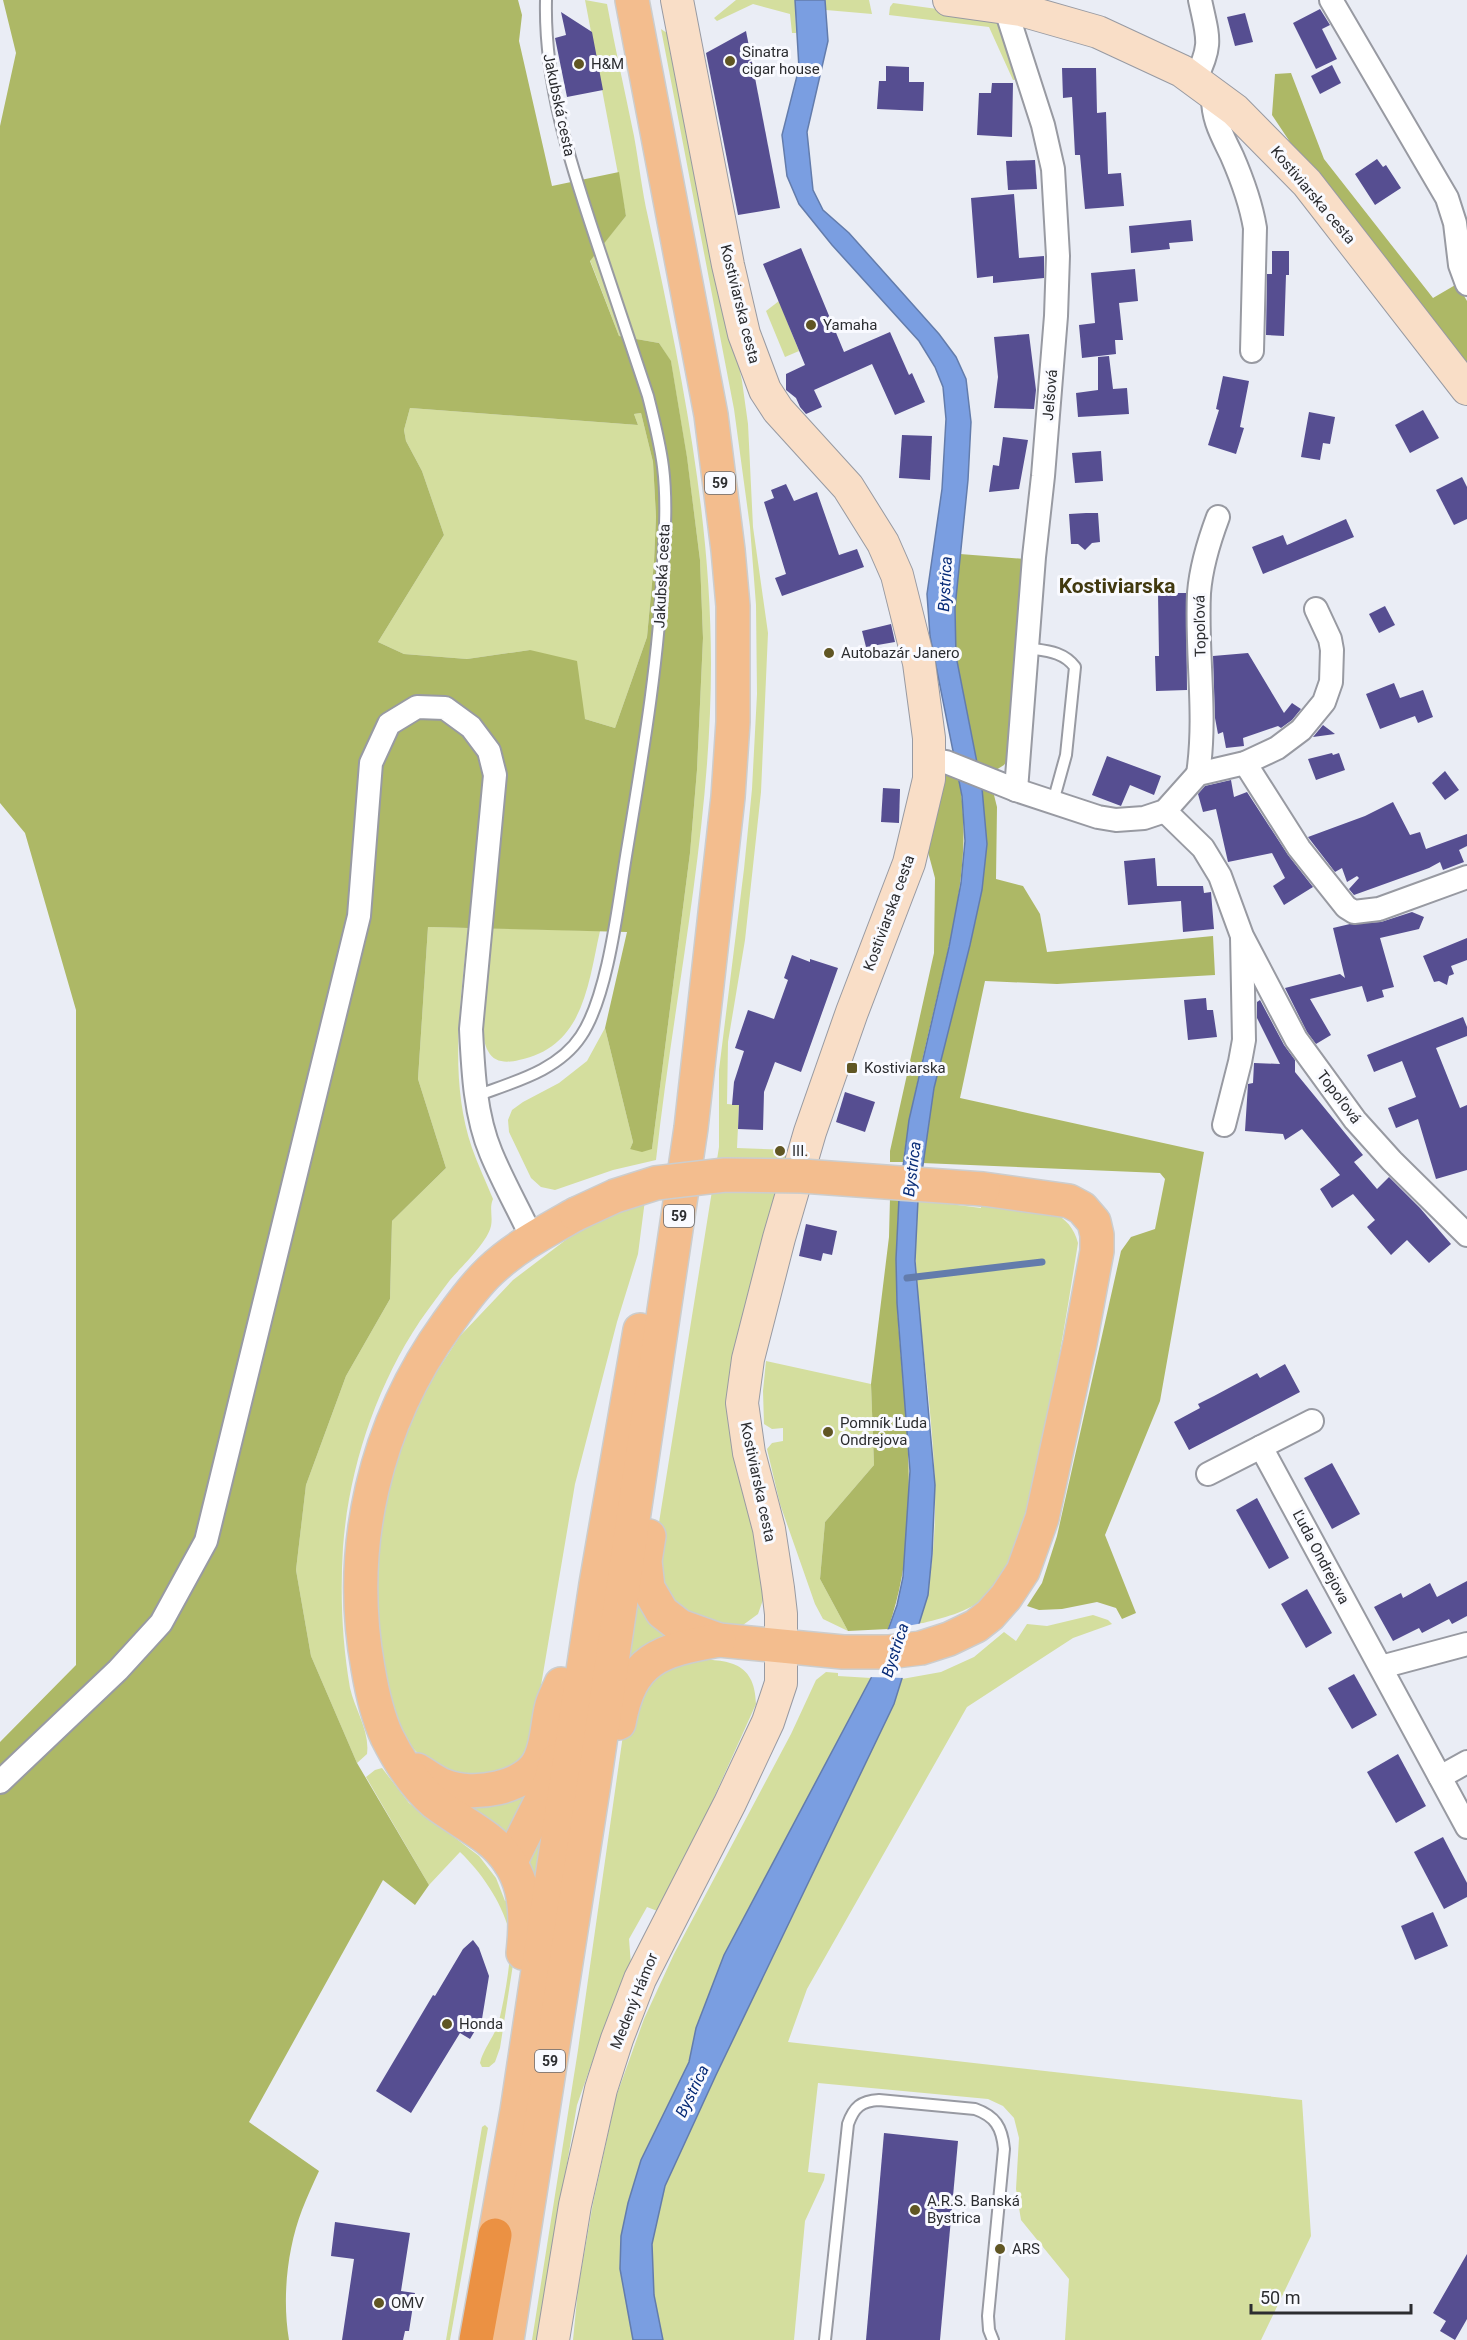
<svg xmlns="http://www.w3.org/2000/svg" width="1467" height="2340" font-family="Roboto,sans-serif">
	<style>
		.green { fill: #d4de9e }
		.forest { fill: #adb866; fill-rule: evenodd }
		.water { fill: #7a9ee1; stroke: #637cac; stroke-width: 1.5 }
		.pier { fill: #eaedf5 }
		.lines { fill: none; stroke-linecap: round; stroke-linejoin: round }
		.stream { stroke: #637cac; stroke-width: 7 }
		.building { fill: #564e91 }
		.lane-casing { stroke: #989aa2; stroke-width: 14 }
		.street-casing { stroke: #989aa2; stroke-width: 26 }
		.secondary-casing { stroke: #989aa2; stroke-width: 34 }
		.primary-casing { stroke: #cccdcd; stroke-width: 36 }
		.highway-casing { stroke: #cccdcd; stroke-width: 36 }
		.lane { stroke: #fff; stroke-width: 10 }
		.street { stroke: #fff; stroke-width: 22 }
		.secondary { stroke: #f9dec7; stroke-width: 32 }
		.primary { stroke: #f3bd8e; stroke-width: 33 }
		.highway { stroke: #eb9143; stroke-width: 33 }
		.primary-bridge-casing { stroke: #cccdcd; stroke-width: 36; stroke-linecap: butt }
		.primary-bridge { stroke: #f3bd8e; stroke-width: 33 }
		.poi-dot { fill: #605623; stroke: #f9faff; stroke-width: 2 }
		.labels { text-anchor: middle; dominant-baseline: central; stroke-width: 6; stroke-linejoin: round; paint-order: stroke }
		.shield { fill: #f9faff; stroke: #6a6a6e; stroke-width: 1.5 }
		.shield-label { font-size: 14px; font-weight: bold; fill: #2c2d30 }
		.poi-label { font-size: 15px; fill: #2c2d30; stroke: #f9faff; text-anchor: start }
		.street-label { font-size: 15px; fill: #2c2d30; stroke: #f9faff }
		.water-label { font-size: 16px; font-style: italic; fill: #072b77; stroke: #f9faff }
		.district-label { font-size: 21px; font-weight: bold; fill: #41390f; stroke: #f9faff }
	</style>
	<rect width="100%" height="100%" fill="#eaedf5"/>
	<!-- green -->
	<g class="green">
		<path d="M585,0L607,4C615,48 625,92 634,136C639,163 642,191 648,217C680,364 711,513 711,664C711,831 674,995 656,1160L613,1170L555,1190L541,1187L531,1178L509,1132L508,1120L512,1110L523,1102L559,1083L587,1061L605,1028L633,1142L630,1149H652L690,853L697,770L703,638L700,560L687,458L671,362L659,343L619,336L590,260L626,216Z"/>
		<path d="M736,0H795L796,33H792L790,14L753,4L717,21L714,18Z"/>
		<path d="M825,0H869L872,14L826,10Z"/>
		<path d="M893,3L989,16L999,24L1019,79L1013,80L989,27L889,15L890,7Z"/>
		<path d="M661,29L670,35L742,381L748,424L753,527L768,633L761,792L745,940L728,1042L727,1104L739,1105L737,1148L793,1150L736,1351L726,1397L728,1423L762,1569L764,1597L758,1614L743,1625L721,1629L696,1623L664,1593L657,1535L719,1147V1070L744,869L752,789L757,694L756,605L750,527L734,409Z"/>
		<path d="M779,301L799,351L785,357L766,311Z"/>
		<path d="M410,408L638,425L634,414L641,413L653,462L656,517L654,562L647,637L615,728L585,719L530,650L467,659L404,654L378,642L444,535L422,471L406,441L404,430Z"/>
		<path d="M428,927L468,928C461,1000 448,1077 472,1148C478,1165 486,1182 493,1199C489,1208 493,1216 491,1226C487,1243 462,1266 450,1280C440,1293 430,1307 420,1321C376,1387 349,1468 343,1547C340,1595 342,1641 350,1688C355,1710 370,1731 367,1754L357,1763L311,1656L296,1570L306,1485L346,1376L390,1299L392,1221L446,1168L418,1079Z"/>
		<path d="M491,928L600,931C588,984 584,1047 519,1060C507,1063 494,1063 488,1051C475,1029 489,955 491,928Z"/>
		<path d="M645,1200L638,1254L617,1322L575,1484L532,1739L525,1758L508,1768L479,1777L453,1778L430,1766L407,1742L391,1709L374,1629V1553L386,1481L413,1408L460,1336L513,1280L567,1239L597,1222Z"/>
		<path d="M918,1200L981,1208V1203C1017,1206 1067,1200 1078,1243C1070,1293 1062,1342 1053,1391C1042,1455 1035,1550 986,1596C968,1613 942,1618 919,1624C954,1508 922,1382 916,1264C914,1243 917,1221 918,1200Z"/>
		<path d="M766,1361L871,1384L874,1465L825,1522L820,1579L848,1631L823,1619L815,1604L780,1504L767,1449L772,1443L783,1441V1428L772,1429L764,1424L763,1391Z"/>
		<path d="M637,1603L670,1639L628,1665Z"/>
		<path d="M1093,1615L1108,1620L1112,1624L1073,1638L967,1707L807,1989L788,2042L1302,2100L1311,2236L1261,2340H1065L1069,2279L1021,2220L1016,2189L1019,2138L1014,2118L1003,2106L988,2099L818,2083L808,2172L825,2174L824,2180L805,2221L794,2340H663L654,2295L652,2244L665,2186L716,2075L894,1704L902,1679L941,1672L974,1657L1004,1632L1016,1641L1027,1624L1047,1626Z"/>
		<path d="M689,1659C725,1660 755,1659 756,1704L693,1844L660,1912L647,1907L629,1939L631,1965L609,2014L577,2105L537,2340H532L578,2050L623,1735L654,1673Z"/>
		<path d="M826,1672L838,1673V1676L871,1678L724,1955L696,2028L689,2062L641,2160L628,2203L621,2236L620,2269L633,2340H573L578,2289L593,2203L616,2097L644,2019L674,1954L791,1734L816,1680Z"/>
		<path d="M382,1768L409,1803L479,1856L496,1878L505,1901L510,1899L514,1958L500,2048L495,2062L489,2067H482L480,2063C483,2049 495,2036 499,2021C504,2002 514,1948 509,1930C501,1901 481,1872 460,1852L429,1885L366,1777L375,1770Z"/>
		<path d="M533,1780L507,1845L454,1800Z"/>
		<path d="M545,1809L531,1900L526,1867Z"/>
		<path d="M485,2125L488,2128L450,2340H446L482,2127Z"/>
	</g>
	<!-- forest -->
	<g class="forest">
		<path d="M3,0H518L522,15L519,41L552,186L619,172L626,216L590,261L619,336L659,343L671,361L687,457L700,560L703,638L697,770L690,853L652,1149L642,1152L630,1149L633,1142L605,1028L627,932L428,927L418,1079L446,1168L392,1221L390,1299L346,1376L306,1485L296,1570L311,1656L357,1763L429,1885L415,1905L383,1880L249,2122L319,2171C313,2184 307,2197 302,2210C287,2249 282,2299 289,2340H0V1742L76,1665V1010L25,833L0,803V126L16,53ZM410,408L638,425L634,414L641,413L653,462L656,517L654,562L647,637L615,728L585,719L577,661L530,650L467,659L404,654L378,642L444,535L422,471L406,441L404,430Z"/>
		<path d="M1291,73L1324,159L1433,298L1457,284L1467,301V376L1334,208L1272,115L1275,74Z"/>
		<path d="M960,554L1025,559L1011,755L1004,765L996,770L977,763L956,656L955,608Z"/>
		<path d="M942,772L959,779C973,857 952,934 934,1010C922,1060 910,1111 903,1162H890V1151L934,953L935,878L928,852Z"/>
		<path d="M982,788L994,795L997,807L996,879L1023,886L1040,914L1047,952L1213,936L1215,975L1057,984L985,981L960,1098L1204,1152L1160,1401L1105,1535L1136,1613L1122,1619L1116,1608L1097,1602L1062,1609L1039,1610L1027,1606L1042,1583L1057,1536L1121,1251L1131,1237L1155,1229L1165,1179L1160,1173L922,1163L934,1088L970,945L982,890Z"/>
		<path d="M890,1198H899C897,1233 895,1268 897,1303C903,1412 925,1524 888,1629L848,1631L820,1579L825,1522L874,1465L871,1384L889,1237Z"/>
	</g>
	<!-- water -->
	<path class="water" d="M795,0H825L828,41L807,132L813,190L823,210L849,233L939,334L956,357L966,379L971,422L968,480L955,608L956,656L982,788L987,844L982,890L970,945L934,1088L918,1200L915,1261L935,1485L932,1554L928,1595L894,1704L716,2075L665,2186L652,2244L654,2295L663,2340H633L620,2269L621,2236L628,2203L641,2160L689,2062L696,2028L724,1955L871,1678L897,1605L903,1577L910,1471L897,1303L896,1259L899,1198L909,1120L949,947L961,883L965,841L962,796L930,636L927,594L942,489L946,419L943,387L935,367L919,341L832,245L799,204L787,176L782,135L799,68Z"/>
	<!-- pier -->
	<path class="pier" d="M923,1623L905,1678L868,1677L885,1630Z"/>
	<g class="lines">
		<!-- stream -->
		<path class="stream" d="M907,1278L1042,1262"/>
	</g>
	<!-- building -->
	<g class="building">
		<path d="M1320,9L1330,25L1322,29L1337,59L1316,69L1293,23Z"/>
		<path d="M561,12L592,32L603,90L567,97L555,38L566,35Z"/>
		<path d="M1245,13L1253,42L1235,46L1227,17Z"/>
		<path d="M746,31L780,208L738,215L706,53Z"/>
		<path d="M1332,65L1341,83L1320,94L1311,76Z"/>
		<path d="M886,66L909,67V82H924L923,111L877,109L879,81H886Z"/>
		<path d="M1062,68H1096L1097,113L1106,112L1108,174L1121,173L1124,206L1085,209L1080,155H1075L1072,97L1063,98Z"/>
		<path d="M992,83H1013L1012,137L977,135L979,93H991Z"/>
		<path d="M1377,159L1383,167L1386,165L1401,188L1375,205L1355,174Z"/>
		<path d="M1035,160L1037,189L1008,190L1006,161Z"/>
		<path d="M1014,194L1019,258L1044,256V278L993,283V276L977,278L971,198Z"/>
		<path d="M1191,220L1193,241L1169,243L1170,249L1131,253L1129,226Z"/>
		<path d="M801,248L844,352L890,332L909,375L912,373L925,402L895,415L872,364L814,390L822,407L806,414L800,407L796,398L786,390V374L805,365L763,264Z"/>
		<path d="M1272,251H1289V275H1286L1284,336L1266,335L1267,274H1277H1272Z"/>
		<path d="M1135,269L1138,301L1119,303L1123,340H1115L1116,354L1082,358L1079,325L1095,323L1091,273Z"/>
		<path d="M1029,334L1036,390L1034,409L994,408L998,377L994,337Z"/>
		<path d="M1109,356L1113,389L1127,388L1129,414L1078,417L1076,393L1098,390V357Z"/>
		<path d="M1223,376L1249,381L1240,427L1244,428L1236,454L1208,445L1219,410L1216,409Z"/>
		<path d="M1423,410L1439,438L1410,453L1395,425Z"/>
		<path d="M1309,412L1335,417L1330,444L1323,443L1320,460L1301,457Z"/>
		<path d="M902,435L932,436L930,480L899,478Z"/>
		<path d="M1003,437L1028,440L1019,489L989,492L993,465L999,466Z"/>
		<path d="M1101,451L1103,481L1075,483L1072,453Z"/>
		<path d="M1462,477L1467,487V519L1454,525L1436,490Z"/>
		<path d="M786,484L794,501L817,492L839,555L857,549L864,567L782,596L775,578L786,574L764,502L774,498L771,490Z"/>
		<path d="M1086,513H1098L1100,542L1092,543L1085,550L1078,544H1071L1069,514Z"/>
		<path d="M1346,519L1354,537L1263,574L1252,547L1283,535L1287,545Z"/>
		<path d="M1158,593H1186L1187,690L1156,691L1155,656H1159Z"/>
		<path d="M1385,606L1395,625L1379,633L1369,614Z"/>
		<path d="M891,624L895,642L866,647L862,631Z"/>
		<path d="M1248,653L1284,713L1292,703L1301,709L1292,720L1281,728L1278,726L1243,738L1244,746L1226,748L1223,732L1218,734L1215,718L1213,656Z"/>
		<path d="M1394,683L1400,698L1423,690L1433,717L1418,723L1415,716L1380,729L1366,694Z"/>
		<path d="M1323,725L1335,734L1313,737Z"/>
		<path d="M1332,753L1333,755L1339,753L1345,770L1316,780L1308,759Z"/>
		<path d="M1107,756L1161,776L1154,795L1130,785L1121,806L1092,795Z"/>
		<path d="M1445,771L1459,790L1445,800L1432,783Z"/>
		<path d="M1231,780L1234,797L1247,792L1288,855L1313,887L1284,905L1273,886L1285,878L1272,853L1228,862L1216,809L1203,812L1198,794L1205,786Z"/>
		<path d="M883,788L900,789L899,823L881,822Z"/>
		<path d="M1393,802L1410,835L1420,832L1426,849L1467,834V846L1459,850L1464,862L1443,870L1440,862L1429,868L1354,895L1349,889L1359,878L1357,876L1347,882L1342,868L1335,872L1308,837L1365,816Z"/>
		<path d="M1155,858L1157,886H1203L1204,893L1211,892L1214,929L1183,932L1181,901L1128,905L1124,861Z"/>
		<path d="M1412,912L1424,917L1419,929L1380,938L1394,987L1382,990L1384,997L1367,1002L1362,986L1310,999L1331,1035L1316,1044L1307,1032L1285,988L1340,974L1345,978L1333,928L1350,924L1381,922Z"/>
		<path d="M1467,938V960L1451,966L1454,974L1449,976L1447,985L1439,981L1434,982L1423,956Z"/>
		<path d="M792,955L810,962V959L838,968L801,1072L775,1062L764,1092L763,1130L738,1129L739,1105H732L734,1082L744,1051L735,1048L748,1010L774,1019L788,980L784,978Z"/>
		<path d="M1206,998L1207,1010H1213L1217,1037L1188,1040L1184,1000Z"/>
		<path d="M1260,1000L1284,1045L1295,1060V1072L1363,1155L1354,1162L1377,1189L1389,1177L1420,1208L1451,1244L1429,1263L1407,1240L1391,1255L1367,1227L1375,1220L1353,1194L1332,1208L1320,1189L1340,1175L1302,1129L1285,1140L1283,1134L1245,1131L1248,1084L1253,1083L1254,1063L1280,1064L1257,1018V1002Z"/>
		<path d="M1463,1017L1467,1027V1036L1436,1048L1460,1108L1467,1105V1170L1436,1179L1418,1119L1396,1128L1388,1108L1416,1097L1402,1061L1374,1072L1367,1055Z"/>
		<path d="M845,1092L875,1102L865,1132L836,1122Z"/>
		<path d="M806,1224L837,1231L832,1255L823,1253L821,1261L799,1256Z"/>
		<path d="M1285,1364L1300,1392L1189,1450L1174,1422L1200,1408L1198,1404L1214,1396L1257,1373L1260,1378Z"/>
		<path d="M1332,1463L1360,1514L1332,1529L1304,1478Z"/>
		<path d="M1257,1498L1289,1558L1269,1569L1236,1510Z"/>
		<path d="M1467,1581V1616L1452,1624L1449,1619L1422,1633L1419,1628L1393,1641L1374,1607L1401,1593L1403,1598L1430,1583L1437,1597Z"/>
		<path d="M1307,1589L1332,1633L1306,1648L1281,1604Z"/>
		<path d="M1354,1674L1377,1715L1352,1729L1328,1688Z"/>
		<path d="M1398,1754L1426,1806L1396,1823L1367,1772Z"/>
		<path d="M1443,1837L1467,1883V1897L1444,1909L1414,1852Z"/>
		<path d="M1433,1912L1448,1946L1415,1960L1401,1926Z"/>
		<path d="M473,1940L479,1948L489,1976L482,2019L470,2039L460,2033L411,2113L376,2091L433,1995L435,1996L463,1949Z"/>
		<path d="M884,2133L958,2141L940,2340H866Z"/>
		<path d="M335,2222L410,2233L401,2291L415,2293L409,2331H405L403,2340H342L354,2259L331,2256Z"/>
		<path d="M1467,2254V2319L1455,2340L1440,2331L1446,2321L1433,2313Z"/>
	</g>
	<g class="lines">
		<!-- lane casing -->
		<g class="lane-casing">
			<g id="lane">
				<path d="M1027,648C1046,651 1063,651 1075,667L1066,755L1053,802"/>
				<path d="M476,1096C513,1082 558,1071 581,1036C608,996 618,905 626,856C642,759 659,662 663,563C665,532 667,499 663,467C660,443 654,420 648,396C631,344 613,292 596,240C570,162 544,83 546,0"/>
				<path d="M825,2340L848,2124C854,2107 861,2101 879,2100L975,2109C995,2116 1002,2127 1004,2149L988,2316L989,2330L993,2340"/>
			</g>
		</g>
		<!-- street casing -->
		<g class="street-casing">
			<g id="street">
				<path d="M1331,0L1447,198L1455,223L1460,265L1467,284"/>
				<path d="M1005,7L1043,125L1053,169L1058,256L1056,316L1043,476L1034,557L1016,790"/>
				<path d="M1195,80C1213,44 1208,38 1200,0"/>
				<path d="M1213,94C1212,119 1222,135 1232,156C1242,179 1251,204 1255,228L1252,351"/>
				<path d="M929,759L946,762L1016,790L1098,817L1116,820L1144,818L1165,811L1198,774L1245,763L1277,748L1301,730L1324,702L1331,682L1332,650L1330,639L1316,609"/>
				<path d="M1245,763L1299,848L1346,907L1354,912L1379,909L1467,877"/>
				<path d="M1198,774C1207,714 1196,654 1199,593C1201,567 1209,541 1218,517"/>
				<path d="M1165,811L1203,848L1220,876L1242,936L1296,1039L1355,1120L1392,1161L1467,1235"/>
				<path d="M1224,1125L1240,1062L1244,1040L1242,937"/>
				<path d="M1261,1447L1467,1827"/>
				<path d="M1208,1474L1312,1421"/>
				<path d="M1381,1667L1467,1644"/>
				<path d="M1440,1777L1467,1762"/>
				<path d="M0,1782L118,1670L161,1623L206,1541L359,916L371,763L389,724L417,707L445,708L471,727L489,751L495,775L471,1029C473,1070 475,1115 491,1153C503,1182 519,1210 532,1238"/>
			</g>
		</g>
		<!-- secondary casing -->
		<g class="secondary-casing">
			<g id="secondary">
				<path d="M949,0L1021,10L1098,32L1182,71L1235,110L1307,183L1467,389"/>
				<path d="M553,2340L575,2205L601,2089L617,2039L640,1979L730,1803L768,1722L781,1683V1614L778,1588L769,1529L749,1453L742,1403L748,1359L779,1238L810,1132L852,1012L909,863L929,779V738L919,663L897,575L883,543L848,487L778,410L765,390L744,334L728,265L677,0"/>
			</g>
		</g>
		<!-- primary casing -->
		<g class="primary-casing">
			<g id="primary">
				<path d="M649,1536L645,1561L648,1588L662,1612L680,1626L719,1640L843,1652H888L921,1648L949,1639L976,1626L990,1615L1006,1597L1023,1571L1042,1518L1080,1343L1097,1251V1235L1094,1222L1082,1208L1069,1201L983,1189"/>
				<path d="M619,1723C631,1658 659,1651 719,1640"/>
				<path d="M417,1770C426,1775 436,1783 445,1786C472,1797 527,1789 540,1759C548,1742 547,1723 552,1705C554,1698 558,1691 561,1684"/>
				<path d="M510,1863L551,1781L556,1761"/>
				<path d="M523,1953C528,1908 526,1869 488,1839C471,1826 452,1816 435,1803C415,1786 399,1761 387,1737C377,1715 372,1692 368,1668C346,1547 375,1424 447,1324C460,1306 473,1287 490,1271C515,1247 546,1231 576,1214"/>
				<path d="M495,2235L517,2111L596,1584L640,1330"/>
				<path d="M507,2340L594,1783L691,1128L728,797L733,722V606L728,550L711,415L632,0"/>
			</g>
		</g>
		<!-- highway casing -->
		<g class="highway-casing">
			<path id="highway" d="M476,2340L495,2235"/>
		</g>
		<!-- lane -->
		<use href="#lane" class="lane"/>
		<!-- street -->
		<use href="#street" class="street"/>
		<!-- secondary -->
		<use href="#secondary" class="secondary"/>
		<!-- primary -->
		<use href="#primary" class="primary"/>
		<!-- highway -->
		<use href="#highway" class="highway"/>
		<!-- primary-bridge casing -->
		<g class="primary-bridge-casing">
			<path id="primary-bridge" d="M576,1214L615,1196L656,1183L725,1175L802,1176L983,1189"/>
		</g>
		<!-- primary-bridge -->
		<use href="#primary-bridge" class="primary-bridge"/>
	</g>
	<!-- markers -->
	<g class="poi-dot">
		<circle cx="730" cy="61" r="6"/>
		<circle cx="579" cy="64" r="6"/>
		<circle cx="811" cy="325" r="6"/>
		<circle cx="829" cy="653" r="6"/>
		<rect x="846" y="1062" width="12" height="12" rx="3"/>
		<circle cx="780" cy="1151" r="6"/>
		<circle cx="828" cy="1432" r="6"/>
		<circle cx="447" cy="2024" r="6"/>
		<circle cx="915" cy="2210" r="6"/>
		<circle cx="1000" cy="2249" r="6"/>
		<circle cx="379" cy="2303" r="6"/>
	</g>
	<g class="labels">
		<!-- shield labels -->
		<g class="shield">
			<rect x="705" y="472" width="30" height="22" rx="4.5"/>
			<rect x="664" y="1205" width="30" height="22" rx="4.5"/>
			<rect x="535" y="2050" width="30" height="22" rx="4.5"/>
		</g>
		<g class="shield-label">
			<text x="720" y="483">59</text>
			<text x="679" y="1216">59</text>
			<text x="550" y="2061">59</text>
		</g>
		<!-- poi labels -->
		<g class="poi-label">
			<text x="742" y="52">Sinatra<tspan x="742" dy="17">cigar house</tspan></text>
			<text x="591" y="64">H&amp;M</text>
			<text x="823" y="325">Yamaha</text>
			<text x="841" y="653">Autobazár Janero</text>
			<text x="864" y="1068">Kostiviarska</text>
			<text x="792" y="1151">III.</text>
			<text x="840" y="1423">Pomník Ľuda<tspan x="840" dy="17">Ondrejova</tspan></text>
			<text x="459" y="2024">Honda</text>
			<text x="927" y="2201">A.R.S. Banská<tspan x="927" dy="17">Bystrica</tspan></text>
			<text x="1012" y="2249">ARS</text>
			<text x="391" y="2303">OMV</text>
		</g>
		<!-- street labels -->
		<g class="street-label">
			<text transform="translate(559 105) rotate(78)">Jakubská cesta</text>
			<text transform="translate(1313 195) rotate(50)">Kostiviarska cesta</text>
			<text transform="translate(740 304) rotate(76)">Kostiviarska cesta</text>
			<text transform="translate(1050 395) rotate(-85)">Jelšová</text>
			<text transform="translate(662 576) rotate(-87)">Jakubská cesta</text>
			<text transform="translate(1200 626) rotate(-91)">Topoľová</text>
			<text transform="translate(889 913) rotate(-70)">Kostiviarska cesta</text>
			<text transform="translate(1339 1097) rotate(53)">Topoľová</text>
			<text transform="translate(758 1482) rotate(78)">Kostiviarska cesta</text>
			<text transform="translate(1321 1557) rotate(62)">Ľuda Ondrejova</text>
			<text transform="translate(634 2001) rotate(-68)">Medený Hámor</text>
		</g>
		<!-- water labels -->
		<g class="water-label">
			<text transform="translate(945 584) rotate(-87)">Bystrica</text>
			<text transform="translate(912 1169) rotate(-83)">Bystrica</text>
			<text transform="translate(895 1650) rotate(-72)">Bystrica</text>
			<text transform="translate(692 2091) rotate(-64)">Bystrica</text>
		</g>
		<!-- district labels -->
		<g class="district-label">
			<text x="1117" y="586">Kostiviarska</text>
		</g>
	</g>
	<!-- scale -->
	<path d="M1251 2304v9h160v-9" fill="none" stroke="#2c2d30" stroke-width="3"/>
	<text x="1260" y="2304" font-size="18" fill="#2c2d30" stroke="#f9faff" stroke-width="4.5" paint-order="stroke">50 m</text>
</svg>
